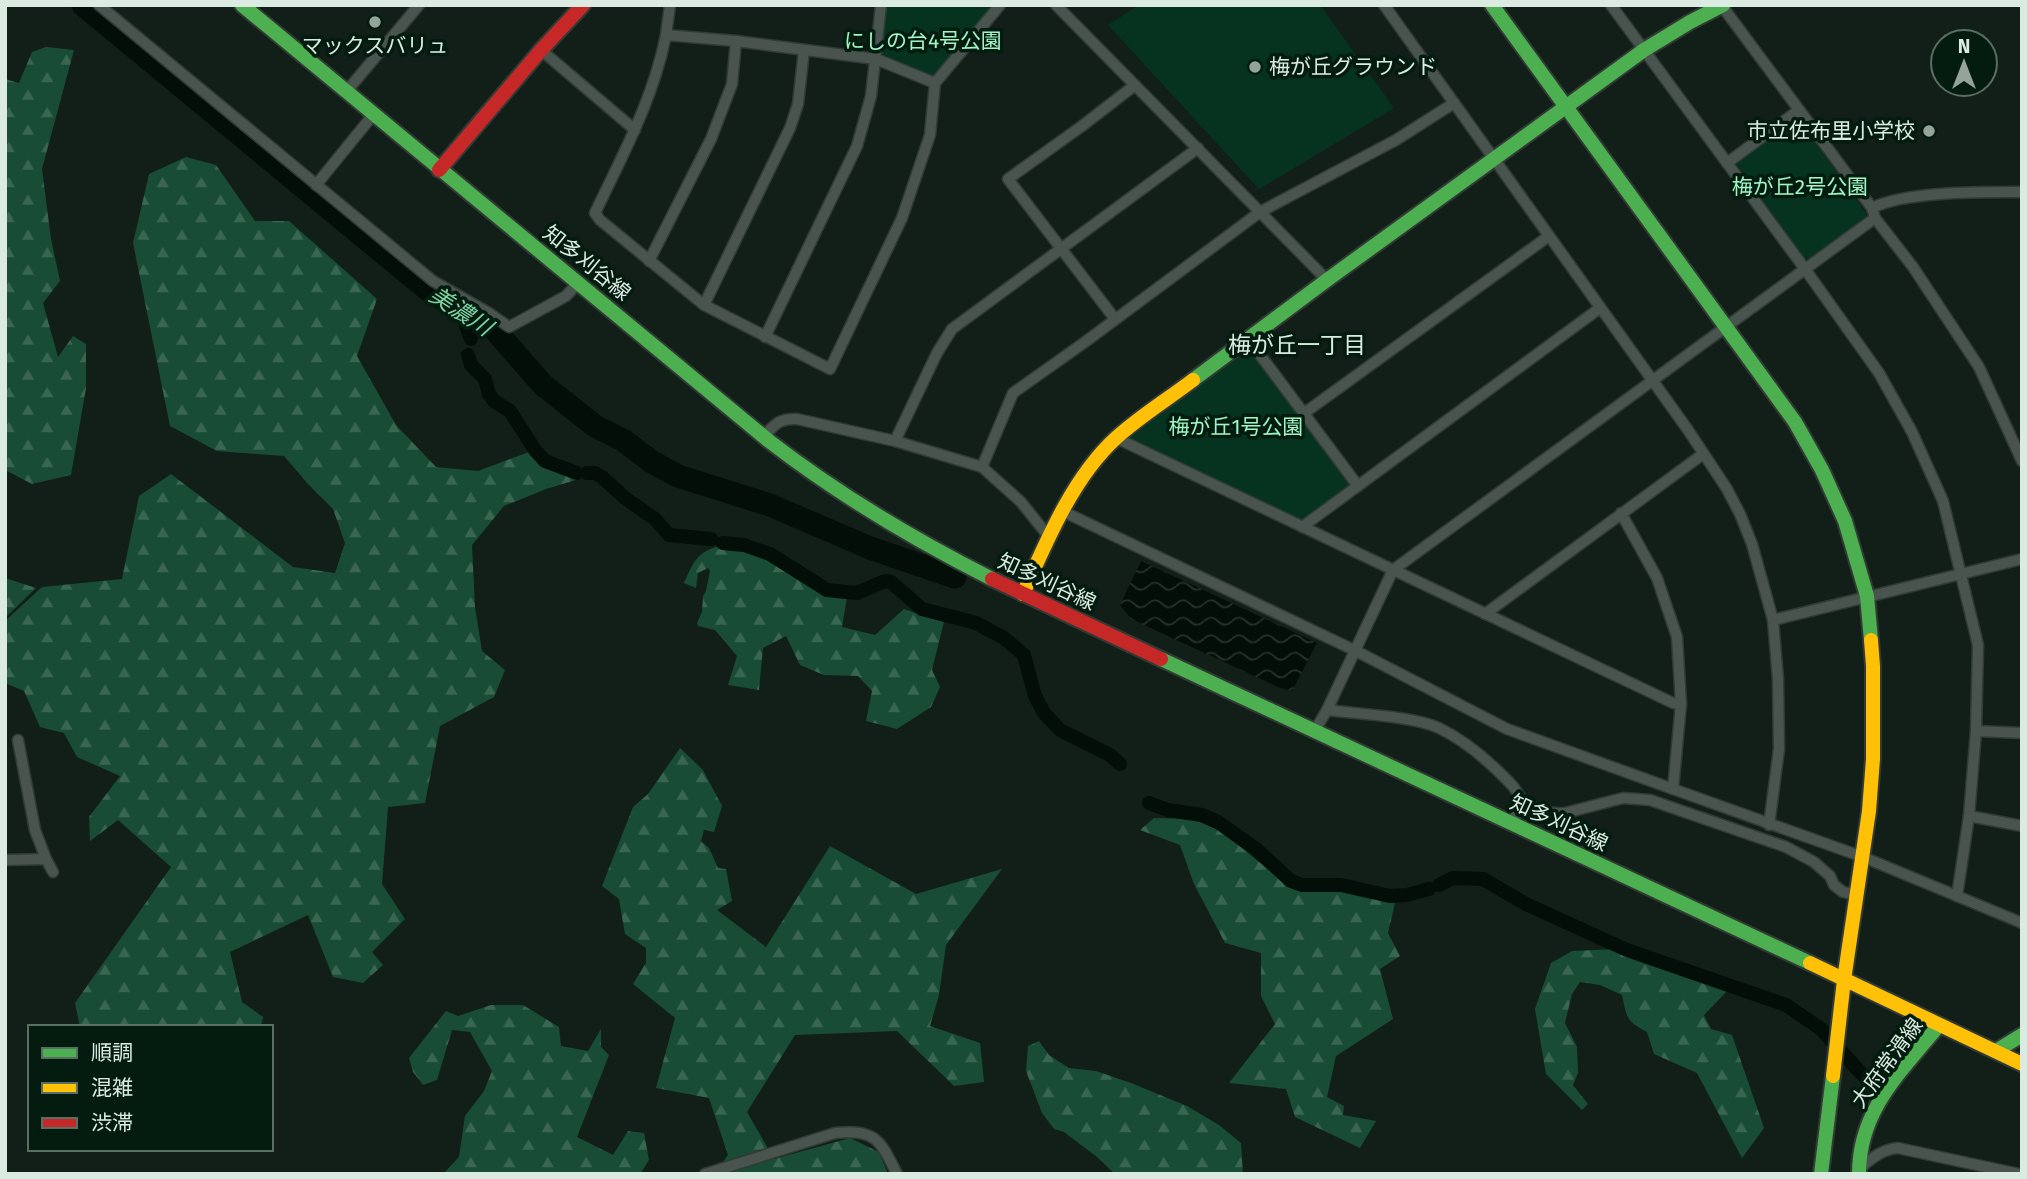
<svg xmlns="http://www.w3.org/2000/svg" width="2027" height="1179" font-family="'Fira Sans','Noto Sans JP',sans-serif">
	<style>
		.forest { fill: url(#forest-firs) }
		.park { fill: #063320 }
		.water { fill: url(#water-waves) }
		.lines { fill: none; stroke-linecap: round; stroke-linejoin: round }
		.canal { stroke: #020e07; stroke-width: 14 }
		.river { stroke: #020e07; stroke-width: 23 }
		.street-casing { stroke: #313a34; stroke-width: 13 }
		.fast-casing { stroke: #313a34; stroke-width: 18 }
		.slow-casing { stroke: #313a34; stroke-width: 18 }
		.jam-casing { stroke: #313a34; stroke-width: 18 }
		.street { stroke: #49544e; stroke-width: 10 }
		.fast { stroke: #4caf50; stroke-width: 14 }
		.slow { stroke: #ffc107; stroke-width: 14 }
		.jam { stroke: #c62828; stroke-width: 14 }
		.poi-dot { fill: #95a49b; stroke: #031c0f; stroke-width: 2.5 }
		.labels { text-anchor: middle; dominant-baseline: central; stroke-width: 7; stroke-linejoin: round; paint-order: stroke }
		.park-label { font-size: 21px; fill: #a0f5c6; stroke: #031c0f }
		.poi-label { font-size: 21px; fill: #dcebe1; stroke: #031c0f }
		.street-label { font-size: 21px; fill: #dcebe1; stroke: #031c0f }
		.water-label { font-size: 23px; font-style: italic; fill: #7ed3a5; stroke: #031c0f }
		.neighbourhood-label { font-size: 23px; fill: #dcebe1; stroke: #031c0f }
	</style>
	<defs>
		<pattern id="forest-firs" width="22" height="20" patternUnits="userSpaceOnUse" patternTransform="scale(1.75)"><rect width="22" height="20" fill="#184c34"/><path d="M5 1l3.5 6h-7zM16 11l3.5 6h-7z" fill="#396651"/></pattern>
		<pattern id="water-waves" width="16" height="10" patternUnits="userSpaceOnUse" patternTransform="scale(1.75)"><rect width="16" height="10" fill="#020e07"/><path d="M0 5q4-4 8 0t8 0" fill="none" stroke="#26312b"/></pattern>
	</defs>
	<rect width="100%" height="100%" fill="#121f18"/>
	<!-- forest -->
	<g class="forest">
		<path d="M46,47L74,50L42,169L51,239L60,281L43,303L58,357L73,336L86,344V388L71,475L32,484L5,470V79L19,83L32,52Z"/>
		<path d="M186,157L216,165L255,221H289L377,299L357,356L396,425L436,467L478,471L529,452L552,469L579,479L546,489L504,506L472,545L475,607L482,651L505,670L494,697L440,726L425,803L388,807L382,884L405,919L372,952L383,965L363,983L333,977L308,915L230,952L242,1002L263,1017L261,1027H80L75,1003L171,867L118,820L90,841L89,817L120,776L77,757L64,733L40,727L24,691L5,683V621L42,587L122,579L139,496L171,474L293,567L335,573L345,543L333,509L308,484L284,456L217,451L170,426L133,243L149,174Z"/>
		<path d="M719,546L752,551L789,568L826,593L847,597L842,627L875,635L904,609L944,622L932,670L940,687L931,707L897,729L866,721L872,691L858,676L824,675L800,665L786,636L763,648L759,690L728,685L737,656L715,630L698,626L697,623L702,612L703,596L706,591L710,571L708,568L698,573L696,588L684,583C693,563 697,552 719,546Z"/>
		<path d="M5,578L36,588L5,618Z"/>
		<path d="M680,748L703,770L722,806L714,832L704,830L701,841L709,848L718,868L726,869L732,901L717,910L766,947L830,846L916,894L1002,869L946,945L939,995L930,1026L980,1043L984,1082L954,1086L897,1031L795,1035L747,1112L774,1159L850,1138L879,1152L888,1174H714L728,1155L709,1098L656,1088L675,1018L633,984L646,963V948L625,934L619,899L602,886L633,807L648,794Z"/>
		<path d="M1154,818L1193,819L1221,831L1286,884L1397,894L1388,933L1400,956L1380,969L1393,1019L1336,1056L1327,1097L1344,1106L1343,1115L1376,1121L1360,1148L1295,1117L1286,1089L1229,1083L1275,1024L1261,996V953L1225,943L1194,884L1180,845L1140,830Z"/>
		<path d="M1618,949L1730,988L1704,1015L1711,1029L1732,1035L1764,1128L1742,1158L1697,1073L1654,1054L1647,1032C1626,1021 1627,1018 1622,995L1600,985L1580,982L1572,994L1565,1023L1577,1047L1578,1073L1573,1085L1588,1104L1582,1110L1546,1074L1535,1009L1551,963L1572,951Z"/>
		<path d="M491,1005H523L559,1027L561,1046L588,1051L601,1029V1047L609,1055L577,1137L613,1155L628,1131L644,1133L649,1160L640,1174H443L459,1157L465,1116L484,1091L492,1071L470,1032L452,1030L437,1080L423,1085L413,1072L409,1058L446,1011L458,1016Z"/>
		<path d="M1039,1041L1049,1055L1069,1068L1096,1071L1131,1083L1187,1106L1219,1125L1241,1143L1243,1174H1115L1097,1157L1064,1132L1054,1129L1042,1113L1026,1071L1028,1046Z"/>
	</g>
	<!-- park -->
	<g class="park">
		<path d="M881,5H1001L935,83L876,59Z"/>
		<path d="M1139,5H1320L1394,108L1259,189L1108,25Z"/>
		<path d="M1793,120H1799L1866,213L1865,220L1810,259L1803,258L1738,166V160Z"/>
		<path d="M1249,340L1358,486L1302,527L1116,438Z"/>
	</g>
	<!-- water -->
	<path class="water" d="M1141,561L1317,643L1292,691L1280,688L1131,619L1120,605Z"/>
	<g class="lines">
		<!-- canal -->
		<g class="canal">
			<path d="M466,326L471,339"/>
			<path d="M468,355L471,365L485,379L489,394L494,401L510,411L535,450L545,461L577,473"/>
			<path d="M587,473H595L602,477L625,498L655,519L669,535L711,539"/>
			<path d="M723,543L744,545L770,554L827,590L857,593L885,581L891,582L922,609L976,623L1004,638L1024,655L1035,696L1044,713L1060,730L1110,755L1120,764"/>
			<path d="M1149,803L1168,810L1202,815L1218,822L1256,849L1291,881L1302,885H1341L1390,896L1407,895L1429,889"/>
			<path d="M1439,885L1453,878L1483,879L1526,904L1627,950L1786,1005L1821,1029L1859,1071L1871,1082"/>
		</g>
		<!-- river -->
		<path class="river" d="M83,5L428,290L494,329L543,385L595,426L623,440L652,462L678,476L770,505L870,548L955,577"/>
		<!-- street casing -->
		<g class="street-casing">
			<g id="street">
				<path d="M99,5L433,281L489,313L509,327L566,296L578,283"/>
				<path d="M1056,5L1327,280"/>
				<path d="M1384,5L1688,430L1727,489L1740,514L1752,544L1773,620L1778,679L1779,749L1769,825"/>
				<path d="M1611,5L1805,269L1879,373L1912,432L1943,501L1978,645L1976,731L1969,816L1957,896"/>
				<path d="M1722,6L1872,208L1875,218L1913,267L1979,367L2022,461"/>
				<path d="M666,35L670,5"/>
				<path d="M541,50L635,130"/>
				<path d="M935,83L876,59L736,41L666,35C653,100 623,154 595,213L600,220L704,305L830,369L902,218L930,135L935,83L1000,5"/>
				<path d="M346,92L419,5"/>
				<path d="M1727,163L1799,110"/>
				<path d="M316,185L373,115"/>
				<path d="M1872,208C1905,191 1983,192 2022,192"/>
				<path d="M649,261L711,139L732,84L736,41"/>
				<path d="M704,305L790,128L798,104L804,50"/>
				<path d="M1115,319L1008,179L1082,126L1135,85"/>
				<path d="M765,337L857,146L871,96L881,5"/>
				<path d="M1249,340L1358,486"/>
				<path d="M1303,414L1549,236"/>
				<path d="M764,436C775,424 780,418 797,419L895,441L982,467L1021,502L1049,537"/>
				<path d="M1116,438L1673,703L1681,704"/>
				<path d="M895,441L937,353L952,329L1198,148"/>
				<path d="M982,467L1013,393L1085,342L1260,212L1396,140L1454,103"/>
				<path d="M1062,511L1354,650L1507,729L1673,789"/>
				<path d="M1621,513L1657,578L1677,637L1681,704L1673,789L1863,857L2022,923"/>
				<path d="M1302,527L1600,308"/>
				<path d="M1485,614L1703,454"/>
				<path d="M1773,620L2022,559"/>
				<path d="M1327,710C1357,714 1412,716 1439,728C1466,741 1490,762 1511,784C1516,789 1519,797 1524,801C1535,810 1552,814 1565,813L1623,798L1650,800L1786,847L1814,862L1830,876L1834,885L1843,892L1858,895"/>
				<path d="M1976,731L2022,733"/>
				<path d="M1314,732L1327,710L1393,570L1875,218"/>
				<path d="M18,740L35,830L46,859"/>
				<path d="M1969,816L2022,826"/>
				<path d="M1511,824L1524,801"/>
				<path d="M5,860L46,859L53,872"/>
				<path d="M1859,1169C1871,1159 1882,1149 1898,1148L2019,1174"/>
				<path d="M705,1174L835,1133C876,1129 880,1140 897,1174"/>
			</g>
		</g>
		<!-- fast casing -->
		<g class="fast-casing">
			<g id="fast">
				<path d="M242,5L769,441C839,495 913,539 992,579"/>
				<path d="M1492,5L1795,422L1822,470L1845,521L1867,596L1871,640"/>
				<path d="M1193,380L1327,280L1644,50L1690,22L1723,5"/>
				<path d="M1161,659L1810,963"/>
				<path d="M1996,1051L2022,1035"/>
				<path d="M1821,1174L1833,1076"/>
				<path d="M1859,1174C1859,1109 1901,1072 1939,1025"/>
			</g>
		</g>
		<!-- slow casing -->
		<g class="slow-casing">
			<g id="slow">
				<path d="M1023,594C1046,542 1073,477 1116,438C1139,417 1168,399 1193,380"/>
				<path d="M1810,963L2022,1064"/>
				<path d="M1833,1076L1844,980L1869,811L1873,759V666L1871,640"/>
			</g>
		</g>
		<!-- jam casing -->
		<g class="jam-casing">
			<g id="jam">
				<path d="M439,170L541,50L583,5"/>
				<path d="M992,579L1161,659"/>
			</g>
		</g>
		<!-- street -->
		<use href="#street" class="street"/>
		<!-- fast -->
		<use href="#fast" class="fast"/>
		<!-- slow -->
		<use href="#slow" class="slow"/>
		<!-- jam -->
		<use href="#jam" class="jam"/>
	</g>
	<!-- markers -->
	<g class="poi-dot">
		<circle cx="375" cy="22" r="7"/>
		<circle cx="1255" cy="67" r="7"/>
		<circle cx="1929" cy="131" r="7"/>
	</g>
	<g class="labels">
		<!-- park labels -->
		<g class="park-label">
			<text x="923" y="41">にしの台4号公園</text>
			<text x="1800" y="187">梅が丘2号公園</text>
			<text x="1236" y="427">梅が丘1号公園</text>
		</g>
		<!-- poi labels -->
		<g class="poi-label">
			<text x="375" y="46">マックスバリュ</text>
			<text x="1269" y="67" text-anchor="start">梅が丘グラウンド</text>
			<text x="1915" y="131" text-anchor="end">市立佐布里小学校</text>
		</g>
		<!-- street labels -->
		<g class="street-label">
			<text transform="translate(587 263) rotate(39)">知多刈谷線</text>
			<text transform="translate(1047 582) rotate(25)">知多刈谷線</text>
			<text transform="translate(1559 823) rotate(25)">知多刈谷線</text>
			<text transform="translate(1887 1063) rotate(-54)">大府常滑線</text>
		</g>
		<!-- water labels -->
		<g class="water-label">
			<text transform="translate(461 311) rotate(33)">美濃川</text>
		</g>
		<!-- neighbourhood labels -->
		<g class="neighbourhood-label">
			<text x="1297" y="345">梅が丘一丁目</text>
		</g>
	</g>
	<!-- border -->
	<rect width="2027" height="1179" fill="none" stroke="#dcebe1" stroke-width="14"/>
	<!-- legend -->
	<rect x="28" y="1025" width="245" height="126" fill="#031c0f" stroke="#5a6f63" stroke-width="2"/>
	<rect x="42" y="1048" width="35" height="10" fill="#4caf50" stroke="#5a6f63" stroke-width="2"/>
	<text x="91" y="1060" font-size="21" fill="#dcebe1">順調</text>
	<rect x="42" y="1083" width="35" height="10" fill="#ffc107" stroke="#5a6f63" stroke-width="2"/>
	<text x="91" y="1095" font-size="21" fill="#dcebe1">混雑</text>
	<rect x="42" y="1118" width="35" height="10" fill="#c62828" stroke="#5a6f63" stroke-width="2"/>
	<text x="91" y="1130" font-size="21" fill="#dcebe1">渋滞</text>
	<!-- north arrow -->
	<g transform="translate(1964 63)"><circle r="33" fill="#031c0f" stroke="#5a6f63" stroke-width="2"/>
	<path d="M0-5L12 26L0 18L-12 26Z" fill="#95a49b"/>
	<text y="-10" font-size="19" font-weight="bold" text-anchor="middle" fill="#dcebe1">N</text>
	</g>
</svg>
